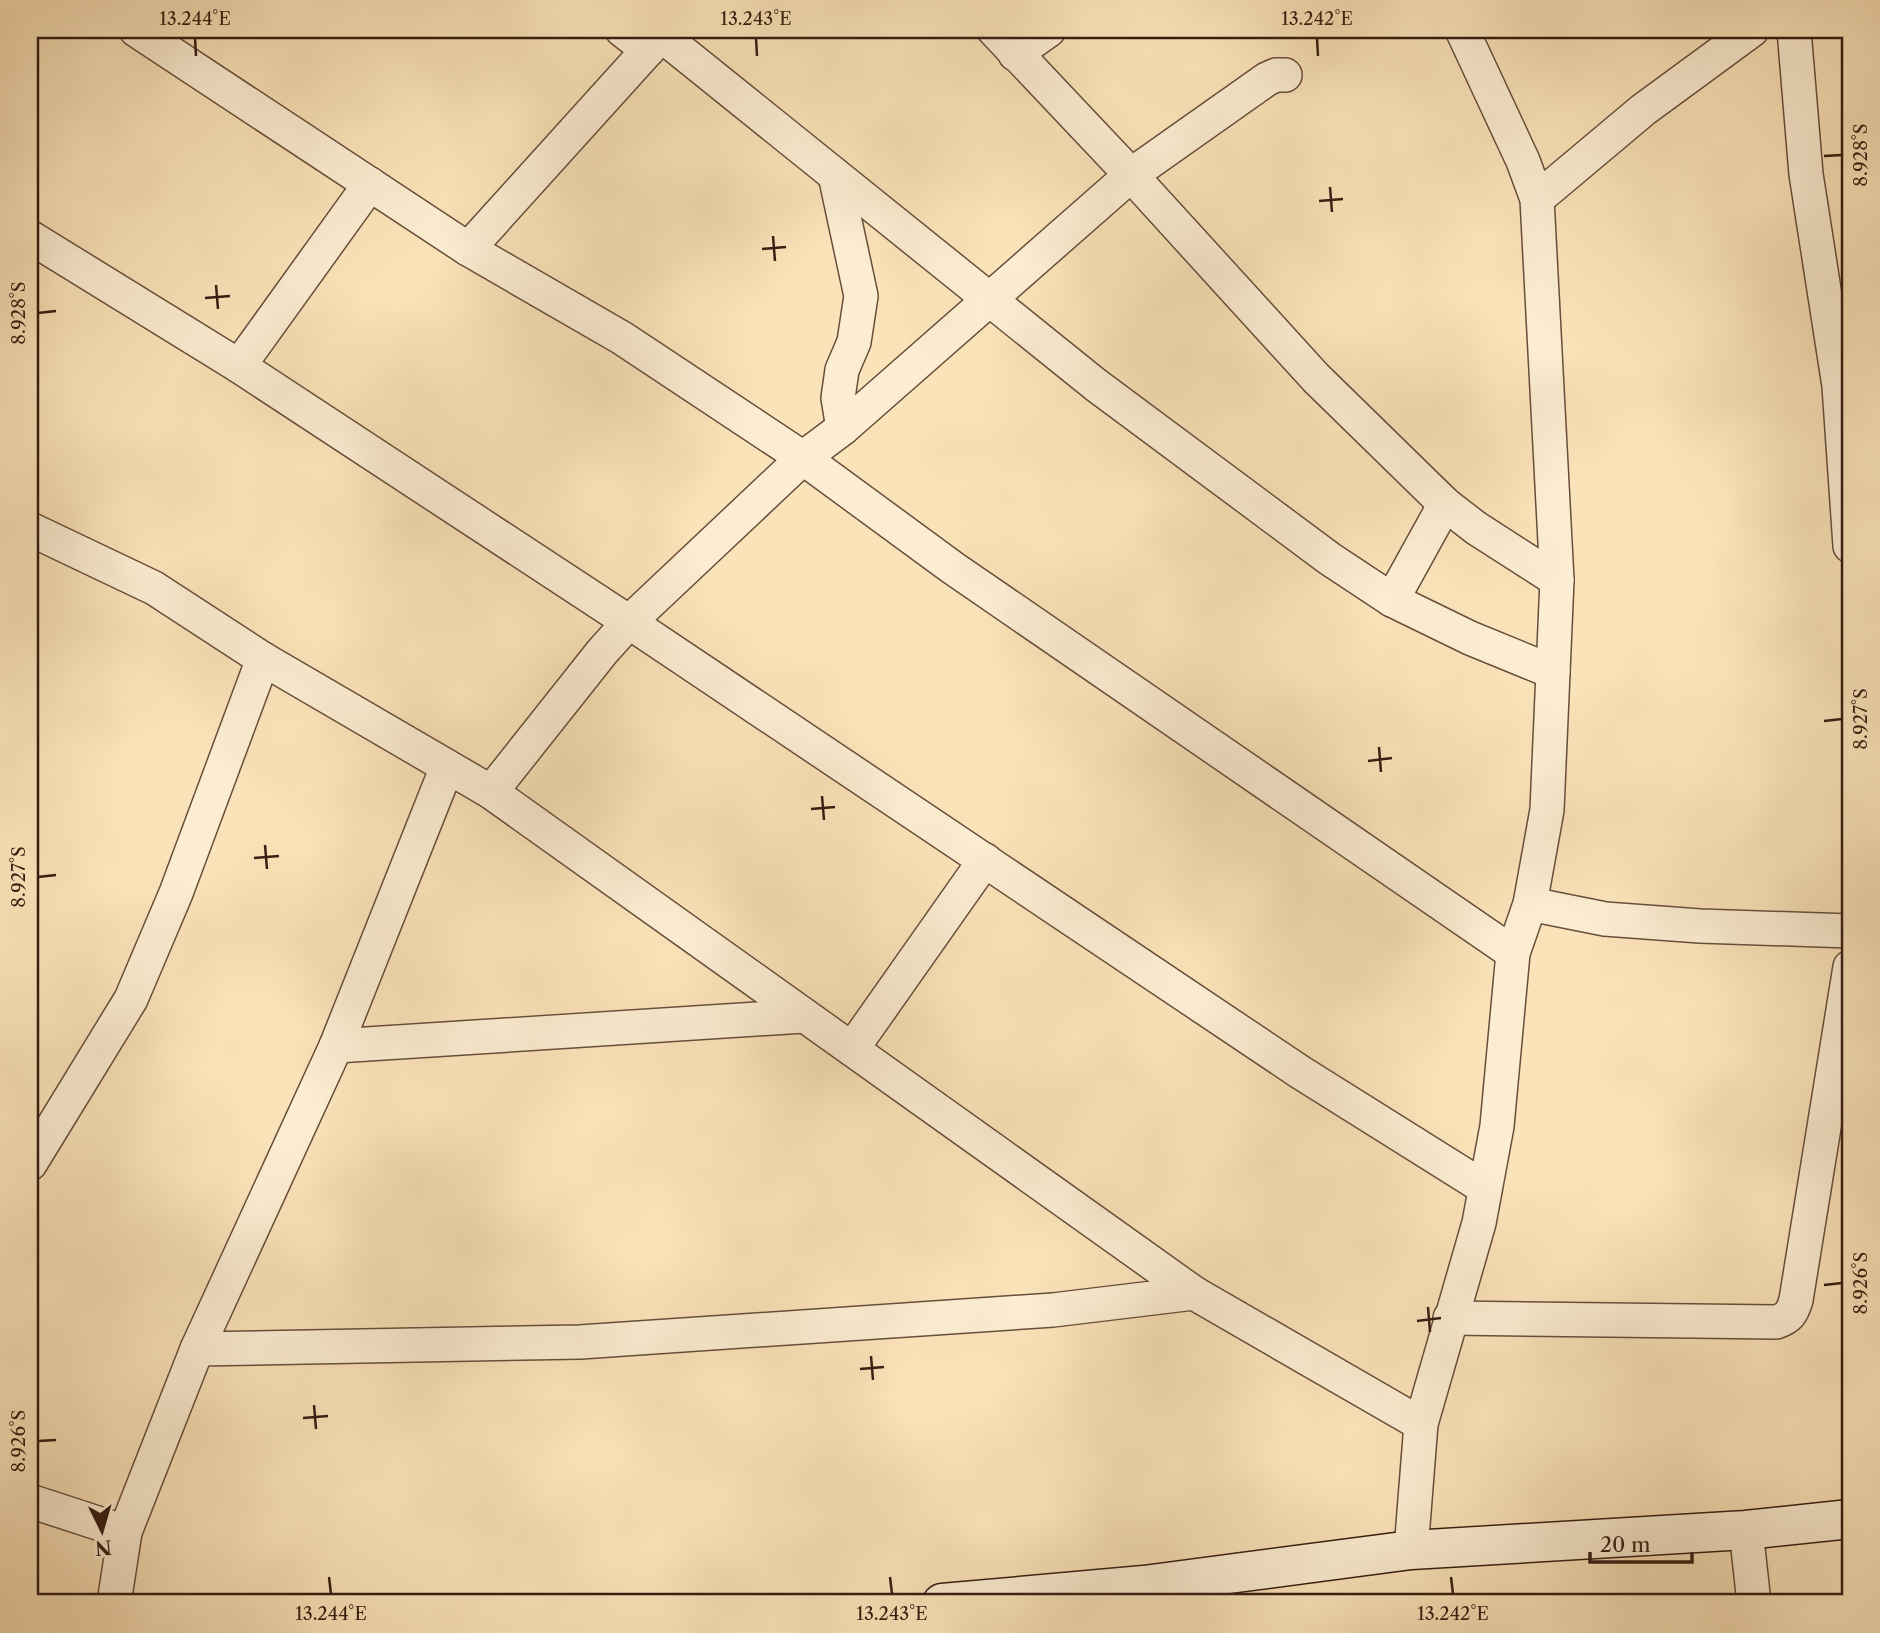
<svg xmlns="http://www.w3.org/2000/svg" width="1880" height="1633" font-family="'Libre Caslon Text',serif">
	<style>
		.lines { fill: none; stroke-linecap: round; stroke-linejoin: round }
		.street-casing { stroke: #674e3c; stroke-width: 36 }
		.secondary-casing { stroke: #361c12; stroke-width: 41 }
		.street { stroke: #fcedd2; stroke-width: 33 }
		.secondary { stroke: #fcedd2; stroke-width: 38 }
		.ticks { fill: none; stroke: #361c12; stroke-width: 2.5 }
		.neatline { fill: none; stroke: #361c12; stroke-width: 2.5 }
		.ticks-label { font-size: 18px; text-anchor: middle; fill: #361c12 }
	</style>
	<rect width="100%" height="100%" fill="#fbe3b9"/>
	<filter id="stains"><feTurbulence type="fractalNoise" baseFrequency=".00286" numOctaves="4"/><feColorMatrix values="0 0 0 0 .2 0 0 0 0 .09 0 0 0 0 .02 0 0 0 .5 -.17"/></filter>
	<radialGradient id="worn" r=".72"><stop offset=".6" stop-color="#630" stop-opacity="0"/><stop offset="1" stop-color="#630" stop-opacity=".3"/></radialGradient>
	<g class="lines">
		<!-- street casing -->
		<g class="street-casing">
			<g id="street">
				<path d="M136,30L468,249L622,338L803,458L953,568L1513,953"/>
				<path d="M622,30L648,50"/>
				<path d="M994,30L1131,175L1316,378L1445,504L1476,528L1557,580"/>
				<path d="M1794,30L1806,174L1839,386L1850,546"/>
				<path d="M661,35L1096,385L1330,559L1392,600L1470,638L1553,672"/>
				<path d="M1015,54L1049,30"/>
				<path d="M835,175L861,296L854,342L842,370L838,398L843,428"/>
				<path d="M1537,199L1643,110L1752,30"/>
				<path d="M30,237L239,366L629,622L1300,1072L1485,1188"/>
				<path d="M468,249L666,30"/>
				<path d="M239,366L370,184"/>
				<path d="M30,529L154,588L263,659L491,792L1194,1293L1421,1424"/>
				<path d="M1392,600L1445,504"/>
				<path d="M491,792L602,652L629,622L803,458L843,428L1131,175L1267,79L1276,75H1285"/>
				<path d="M1530,904L1605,919L1700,926L1850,931"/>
				<path d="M336,1046L804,1016"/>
				<path d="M852,1049L985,860"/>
				<path d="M30,1164L131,999L176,893L263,659"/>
				<path d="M1450,1318L1776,1322C1789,1318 1792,1313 1796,1300L1850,967"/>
				<path d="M197,1349L580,1342L1053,1310L1194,1293"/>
				<path d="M30,1501L125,1532"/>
				<path d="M1746,1530L1754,1603"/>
				<path d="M1411,1550L1421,1424L1479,1223L1497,1126L1513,953L1530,904L1547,810L1557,580L1537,199L1523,161L1462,30"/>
				<path d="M114,1603L125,1532L197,1349L336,1046L447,767"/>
			</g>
		</g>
		<!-- secondary casing -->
		<g class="secondary-casing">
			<path id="secondary" d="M942,1603L1144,1585L1411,1550L1746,1530L1850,1519"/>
		</g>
		<!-- street -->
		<use href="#street" class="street"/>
		<!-- secondary -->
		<use href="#secondary" class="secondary"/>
	</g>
	<!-- ticks -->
	<path class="ticks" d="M195,38L196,56M756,38L757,56M1317,38L1318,56M1824,156L1842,155M1330,187L1332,212M1319,201L1343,199M773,236L775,261M762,249L786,247M216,285L218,309M205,298L230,296M38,313L56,311M1824,721L1842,719M1379,747L1381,772M1368,761L1392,758M822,796L824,820M811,809L835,807M265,845L267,869M254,858L279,856M38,877L56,875M1824,1285L1842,1283M1428,1307L1430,1332M1417,1321L1441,1318M871,1356L873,1380M860,1369L884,1367M314,1405L316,1429M303,1418L328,1416M38,1441L56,1440M329,1577L331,1594M890,1577L892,1594M1451,1577L1453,1594"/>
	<!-- margin -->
	<rect width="1880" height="1633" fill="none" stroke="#fbe3b9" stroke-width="77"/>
	<!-- north arrow -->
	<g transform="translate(102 1531) rotate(175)" stroke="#fcedd2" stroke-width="5" paint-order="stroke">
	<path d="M0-5L12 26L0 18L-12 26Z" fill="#361c12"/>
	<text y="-10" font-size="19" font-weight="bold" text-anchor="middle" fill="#361c12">N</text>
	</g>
	<!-- scale -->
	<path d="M1590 1552v10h102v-10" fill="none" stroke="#361c12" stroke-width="3.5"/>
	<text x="1600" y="1552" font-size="21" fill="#361c12" stroke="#fcedd2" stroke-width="5" paint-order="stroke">20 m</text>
	<rect x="38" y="38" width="1804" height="1556" class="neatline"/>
	<g class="ticks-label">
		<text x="195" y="25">13.244°E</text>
		<text x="756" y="25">13.243°E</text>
		<text x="1317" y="25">13.242°E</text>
		<text transform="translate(1861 155) rotate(-90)" y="6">8.928°S</text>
		<text transform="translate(19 313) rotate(-90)" y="6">8.928°S</text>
		<text transform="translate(1861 719) rotate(-90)" y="6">8.927°S</text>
		<text transform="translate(19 877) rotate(-90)" y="6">8.927°S</text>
		<text transform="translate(1861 1283) rotate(-90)" y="6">8.926°S</text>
		<text transform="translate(19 1441) rotate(-90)" y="6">8.926°S</text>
		<text x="331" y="1620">13.244°E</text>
		<text x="892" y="1620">13.243°E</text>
		<text x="1453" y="1620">13.242°E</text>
	</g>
	<rect width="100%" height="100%" filter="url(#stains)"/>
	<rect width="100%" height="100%" fill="url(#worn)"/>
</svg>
